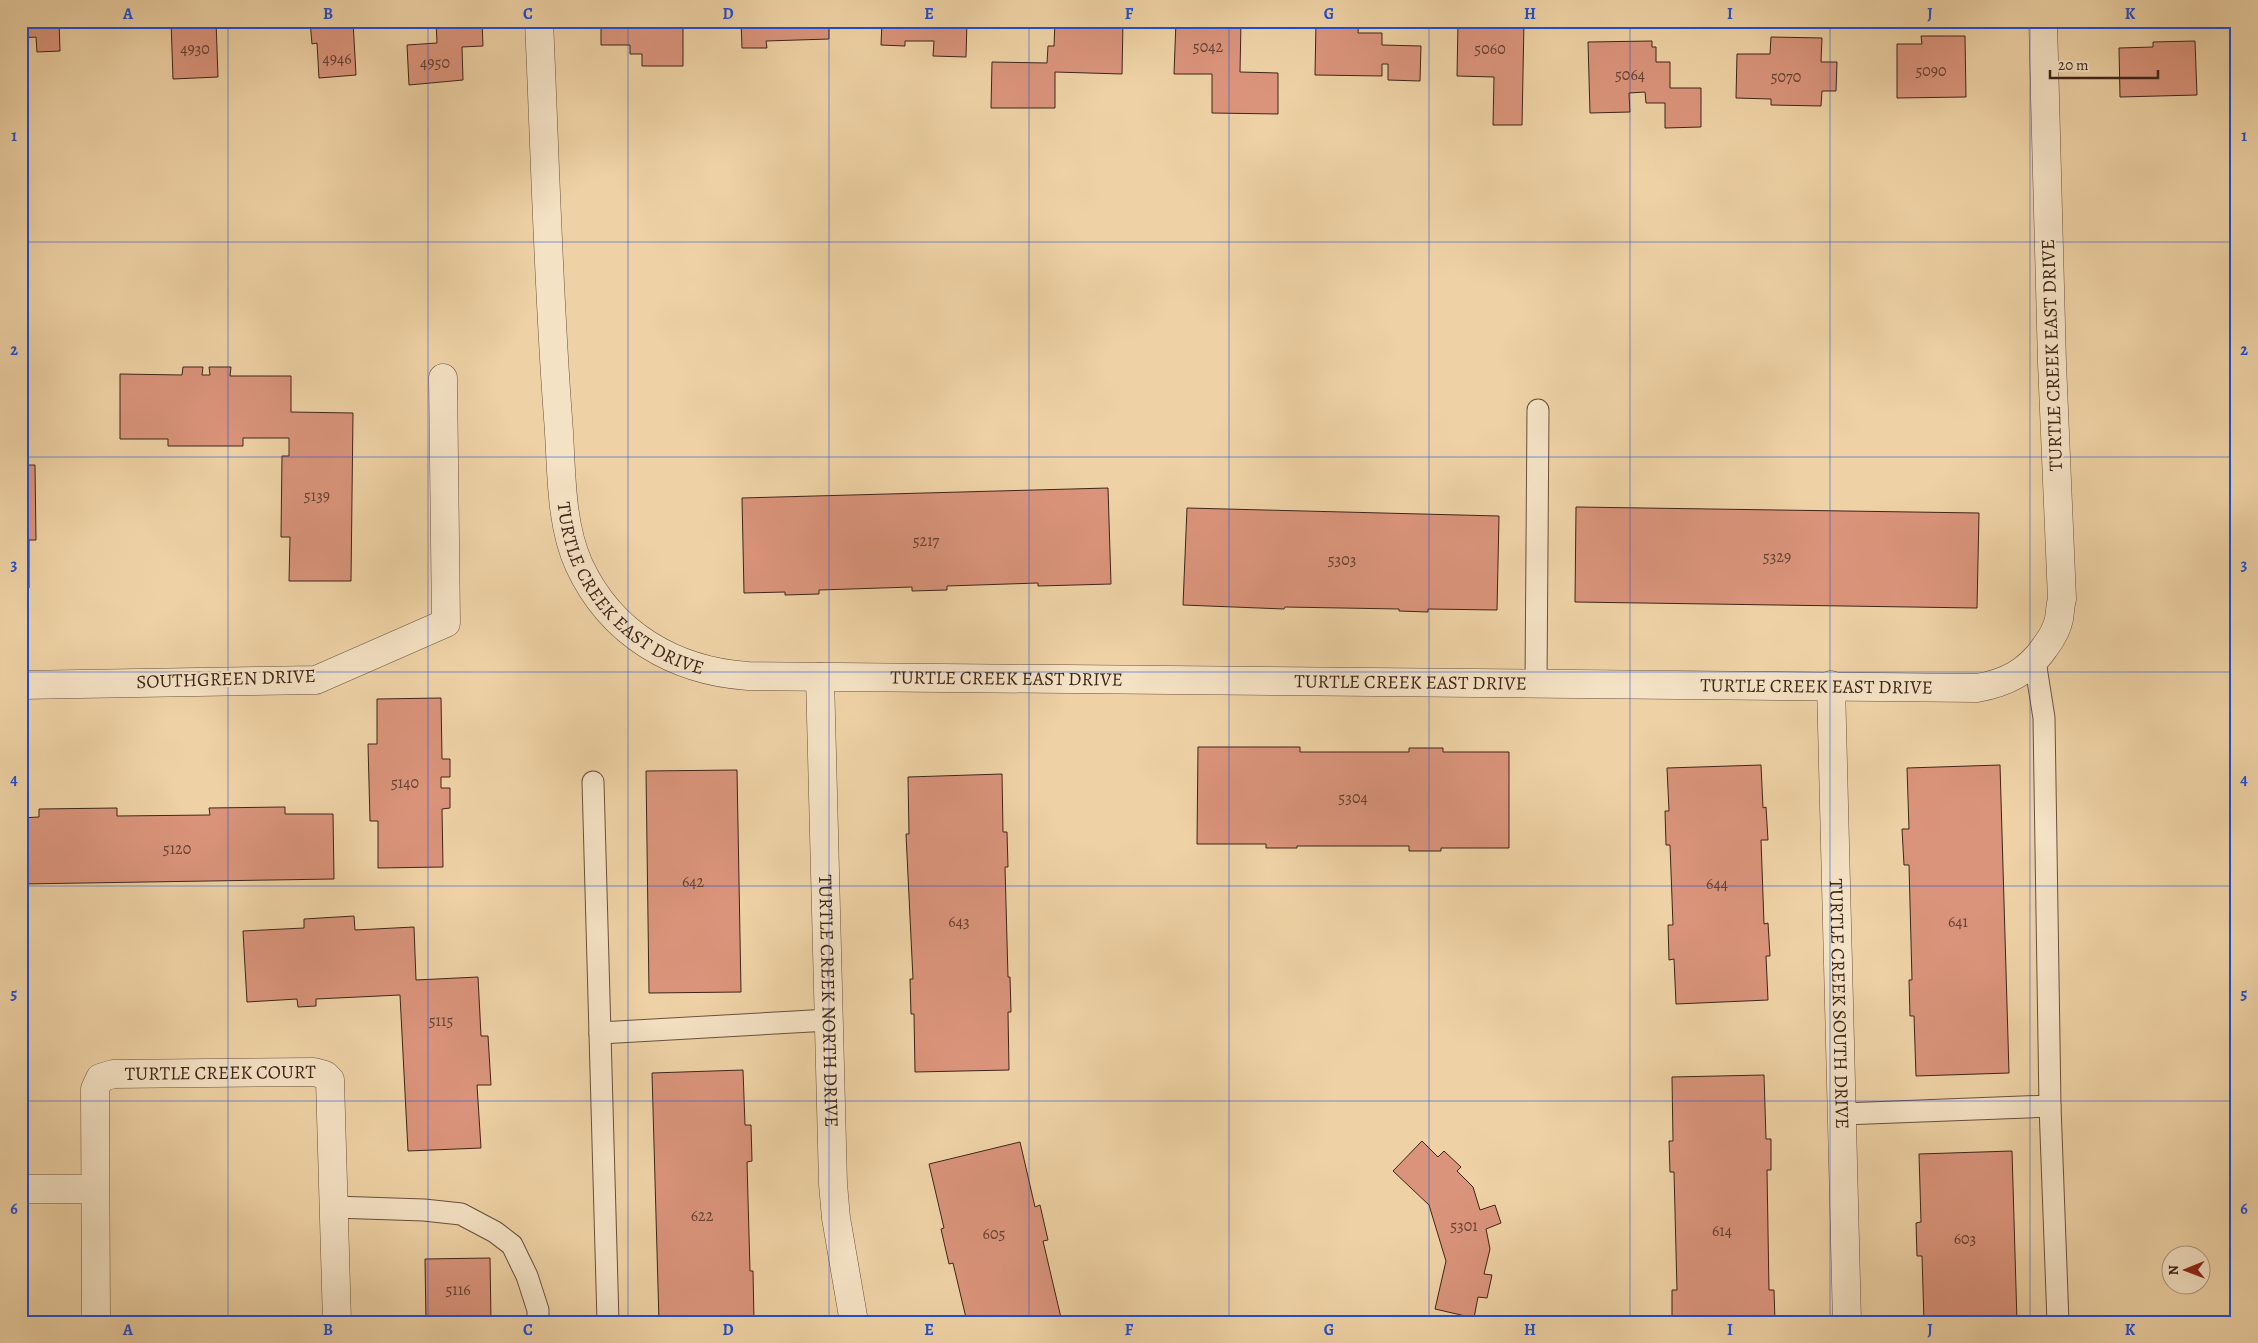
<svg xmlns="http://www.w3.org/2000/svg" width="2258" height="1343" font-family="Alegreya,serif">
	<style>
		.building { fill: #da947b; stroke: #3e2519 }
		.lines { fill: none; stroke-linecap: round; stroke-linejoin: round }
		.service-casing { stroke: #6a503c; stroke-width: 23 }
		.minor-casing { stroke: #6a503c; stroke-width: 29 }
		.service { stroke: #f4e2c4; stroke-width: 21 }
		.minor { stroke: #f4e2c4; stroke-width: 28 }
		.grid { fill: none; stroke: #1d4ed8; stroke-width: 1; stroke-opacity: 0.55 }
		.labels { text-anchor: middle; dominant-baseline: central; stroke-width: 4; stroke-linejoin: round; paint-order: stroke }
		.number-label { font-size: 16px; fill: #654132 }
		.street-label { font-size: 19px; fill: #3e2519; stroke: #f4e2c4 }
		.neatline { fill: none; stroke: #1d4ed8; stroke-width: 2 }
		.grid-label { font-size: 16px; text-anchor: middle; font-weight: bold; fill: #1d4ed8 }
	</style>
	<rect width="100%" height="100%" fill="#eed2a5"/>
	<filter id="stains"><feTurbulence type="fractalNoise" baseFrequency=".004" numOctaves="4"/><feColorMatrix values="0 0 0 0 .2 0 0 0 0 .09 0 0 0 0 .02 0 0 0 .5 -.17"/></filter>
	<radialGradient id="worn" r=".72"><stop offset=".6" stop-color="#630" stop-opacity="0"/><stop offset="1" stop-color="#630" stop-opacity=".3"/></radialGradient>
	<!-- building -->
	<g class="building">
		<path d="M21,21H59L60,51L37,52L36,37L21,38Z"/>
		<path d="M171,21H216L218,77L173,79Z"/>
		<path d="M310,21H353L356,75L319,78L317,43L312,44Z"/>
		<path d="M436,21H482L483,46L462,47L463,80L409,85L407,45L437,43Z"/>
		<path d="M601,21H683V66H642V54H630V45H601Z"/>
		<path d="M741,21H829V39L766,41L767,48H742Z"/>
		<path d="M882,21H967L966,57L933,56L934,41H905V46L881,45Z"/>
		<path d="M1055,21H1123L1122,74L1055,72V108H991L992,62L1047,63L1048,46H1054Z"/>
		<path d="M1176,21H1241L1240,72L1278,73V114L1212,113V74H1174Z"/>
		<path d="M1316,21H1359L1358,33H1382V45L1421,46L1420,81L1388,80V64H1382V76L1315,75Z"/>
		<path d="M1498,21H1524L1522,125H1493L1494,77L1457,76L1458,22Z"/>
		<path d="M1921,36H1965L1966,97L1897,98V44H1922Z"/>
		<path d="M1771,37L1822,38L1821,62H1837L1836,91H1822L1821,106L1771,105V99L1736,98L1737,54H1770Z"/>
		<path d="M1652,41V47H1656V62H1670V88H1701V127L1665,128V103H1646L1645,92L1629,93L1630,112L1590,113L1588,42Z"/>
		<path d="M2195,41L2197,95L2120,97L2119,48L2153,47V42Z"/>
		<path d="M183,367H203L202,375H210L209,367H231L230,376H291V412L353,413L351,581H289L290,537H281L282,456H289V438H243V446H168V439H120V374L182,375Z"/>
		<path d="M21,418H26L27,465H35L36,540H29V588H21Z"/>
		<path d="M1108,488L1111,584L1038,586V583L947,586V590L912,591V587L819,590V594L785,595V592L744,593L742,498Z"/>
		<path d="M1576,507L1979,513L1977,608L1575,602Z"/>
		<path d="M1187,508L1499,516L1497,610L1428,609V612L1399,611V609L1285,607L1284,609L1183,605Z"/>
		<path d="M441,698L442,759H450V777H441V788H450V808L442,809L443,867L378,868V821H370L368,744H377V699Z"/>
		<path d="M1198,747H1300V752H1409V748H1443V752H1509V848H1441V851H1409V846H1297V848H1266V844H1197Z"/>
		<path d="M1761,765L1763,808L1766,807L1768,840H1761L1764,924L1768,923L1770,956H1766L1768,1000L1676,1004L1674,959L1669,960L1668,925H1673L1670,845H1666L1665,811H1669L1667,768Z"/>
		<path d="M2000,765L2009,1073L1916,1076L1914,1016H1910L1909,980H1912L1909,865H1904L1902,829H1909L1907,768Z"/>
		<path d="M737,770L741,992L649,993L646,771Z"/>
		<path d="M1002,774L1003,832H1007L1008,867H1005L1008,977H1010L1011,1012H1008L1009,1070L915,1072L914,1014H911L910,979H913L906,834H909L908,777Z"/>
		<path d="M285,807V814H333L334,879L21,884V818L39,817V809L117,808V816L210,815L209,808Z"/>
		<path d="M354,916L355,930L414,927L416,980L478,977L481,1036H488L491,1085H477L481,1148L408,1151L400,995L316,999V1006L298,1007L297,999L247,1002L243,931L304,928V919Z"/>
		<path d="M743,1070L745,1125H751L752,1161L747,1162L750,1271H753L754,1322H659L652,1073Z"/>
		<path d="M1764,1075L1766,1139H1771V1170H1767L1769,1290H1774L1775,1321L1672,1322V1290H1677L1674,1172H1670L1669,1141H1673L1672,1077Z"/>
		<path d="M1422,1141L1438,1157L1444,1151L1461,1167L1457,1171L1473,1187L1480,1210L1495,1205L1501,1223L1486,1229L1490,1249L1484,1274L1492,1275L1487,1298L1478,1297L1474,1318L1435,1309L1446,1261L1429,1205L1393,1171Z"/>
		<path d="M1020,1142L1035,1207L1040,1205L1048,1240L1043,1241L1062,1322H967L953,1263L949,1264L941,1229L944,1228L929,1164Z"/>
		<path d="M2012,1151L2017,1322H1924L1922,1256H1917L1916,1223L1921,1222L1919,1154Z"/>
		<path d="M490,1258L491,1322H426L425,1259Z"/>
	</g>
	<g class="lines">
		<!-- service casing -->
		<g class="service-casing">
			<g id="service">
				<path d="M2035,661L2044,718L2050,1106L2058,1322"/>
				<path d="M1536,683L1538,410"/>
				<path d="M593,782L608,1322"/>
				<path d="M600,1033L829,1020"/>
				<path d="M1843,1114L2050,1106"/>
				<path d="M334,1207L424,1210L461,1214L495,1232L512,1245L527,1276L538,1310V1322"/>
			</g>
		</g>
		<!-- minor casing -->
		<g class="minor-casing">
			<g id="minor">
				<path id="s1" d="M539,21C545,154 548,286 558,418C562,465 559,521 579,565C611,634 674,671 748,676L1977,688C2006,683 2028,672 2045,647C2051,639 2057,629 2059,619C2060,613 2060,606 2062,599L2052,363L2043,21"/>
				<path id="s2" d="M820,677L833,1184L836,1218L854,1322"/>
				<path d="M21,685L316,680L446,623L443,378"/>
				<path id="s3" d="M1831,685L1847,1322"/>
				<path d="M21,1189H95"/>
				<path id="s4" d="M96,1322L95,1089L100,1078L113,1074L314,1072L325,1075L330,1080L337,1322"/>
			</g>
		</g>
		<!-- service -->
		<use href="#service" class="service"/>
		<!-- minor -->
		<use href="#minor" class="minor"/>
	</g>
	<!-- grid -->
	<path class="grid" d="M228,21V1322M428,21V1322M628,21V1322M829,21V1322M1029,21V1322M1229,21V1322M1429,21V1322M1630,21V1322M1830,21V1322M2030,21V1322M21,242H2237M21,457H2237M21,672H2237M21,886H2237M21,1101H2237"/>
	<g class="labels">
		<!-- number labels -->
		<g class="number-label">
			<text x="1208" y="47">5042</text>
			<text x="195" y="49">4930</text>
			<text x="1490" y="49">5060</text>
			<text x="337" y="59">4946</text>
			<text x="435" y="63">4950</text>
			<text x="1931" y="71">5090</text>
			<text x="1630" y="75">5064</text>
			<text x="1786" y="77">5070</text>
			<text x="317" y="496">5139</text>
			<text x="926" y="541">5217</text>
			<text x="1777" y="557">5329</text>
			<text x="1342" y="560">5303</text>
			<text x="405" y="783">5140</text>
			<text x="1353" y="798">5304</text>
			<text x="177" y="849">5120</text>
			<text x="693" y="882">642</text>
			<text x="1717" y="884">644</text>
			<text x="959" y="922">643</text>
			<text x="1958" y="922">641</text>
			<text x="441" y="1021">5115</text>
			<text x="702" y="1216">622</text>
			<text x="1464" y="1226">5301</text>
			<text x="1722" y="1231">614</text>
			<text x="994" y="1234">605</text>
			<text x="1965" y="1239">603</text>
			<text x="458" y="1290">5116</text>
		</g>
		<!-- street labels -->
		<g class="street-label">
			<text transform="translate(2052 355) rotate(-92)">TURTLE CREEK EAST DRIVE</text>
			<text stroke="none"><textPath href="#s1" startOffset="598">TURTLE CREEK EAST DRIVE</textPath></text>
			<text transform="translate(226 679) rotate(-2)">SOUTHGREEN DRIVE</text>
			<text stroke="none"><textPath href="#s1" startOffset="1018">TURTLE CREEK EAST DRIVE</textPath></text>
			<text stroke="none"><textPath href="#s1" startOffset="1422">TURTLE CREEK EAST DRIVE</textPath></text>
			<text stroke="none"><textPath href="#s1" startOffset="1828">TURTLE CREEK EAST DRIVE</textPath></text>
			<text stroke="none"><textPath href="#s2" startOffset="324">TURTLE CREEK NORTH DRIVE</textPath></text>
			<text stroke="none"><textPath href="#s3" startOffset="319">TURTLE CREEK SOUTH DRIVE</textPath></text>
			<text stroke="none"><textPath href="#s4" startOffset="366">TURTLE CREEK COURT</textPath></text>
		</g>
	</g>
	<!-- margin -->
	<rect width="2258" height="1343" fill="none" stroke="#eed2a5" stroke-width="55"/>
	<!-- north arrow -->
	<g transform="translate(2186 1270) rotate(269)"><circle r="24" fill="#f4e2c4" stroke="#ab9680"/>
	<path d="M0-4L9 19L0 12L-9 19Z" fill="#8f2418"/>
	<text y="-8" font-size="14" font-weight="bold" text-anchor="middle" fill="#3e2519">N</text>
	</g>
	<!-- scale -->
	<path d="M2050 70v8h108v-8" fill="none" stroke="#3e2519" stroke-width="2.5"/>
	<text x="2058" y="70" font-size="15" fill="#3e2519" stroke="#f4e2c4" stroke-width="4" paint-order="stroke">20 m</text>
	<rect x="28" y="28" width="2202" height="1288" class="neatline"/>
	<g class="grid-label">
		<text x="128" y="19">A</text>
		<text x="328" y="19">B</text>
		<text x="528" y="19">C</text>
		<text x="728" y="19">D</text>
		<text x="929" y="19">E</text>
		<text x="1129" y="19">F</text>
		<text x="1329" y="19">G</text>
		<text x="1530" y="19">H</text>
		<text x="1730" y="19">I</text>
		<text x="1930" y="19">J</text>
		<text x="2130" y="19">K</text>
		<text x="14" y="141">1</text>
		<text x="2244" y="141">1</text>
		<text x="14" y="355">2</text>
		<text x="2244" y="355">2</text>
		<text x="14" y="570">3</text>
		<text x="2244" y="570">3</text>
		<text x="14" y="785">4</text>
		<text x="2244" y="785">4</text>
		<text x="14" y="999">5</text>
		<text x="2244" y="999">5</text>
		<text x="14" y="1214">6</text>
		<text x="2244" y="1214">6</text>
		<text x="128" y="1335">A</text>
		<text x="328" y="1335">B</text>
		<text x="528" y="1335">C</text>
		<text x="728" y="1335">D</text>
		<text x="929" y="1335">E</text>
		<text x="1129" y="1335">F</text>
		<text x="1329" y="1335">G</text>
		<text x="1530" y="1335">H</text>
		<text x="1730" y="1335">I</text>
		<text x="1930" y="1335">J</text>
		<text x="2130" y="1335">K</text>
	</g>
	<rect width="100%" height="100%" filter="url(#stains)"/>
	<rect width="100%" height="100%" fill="url(#worn)"/>
</svg>
